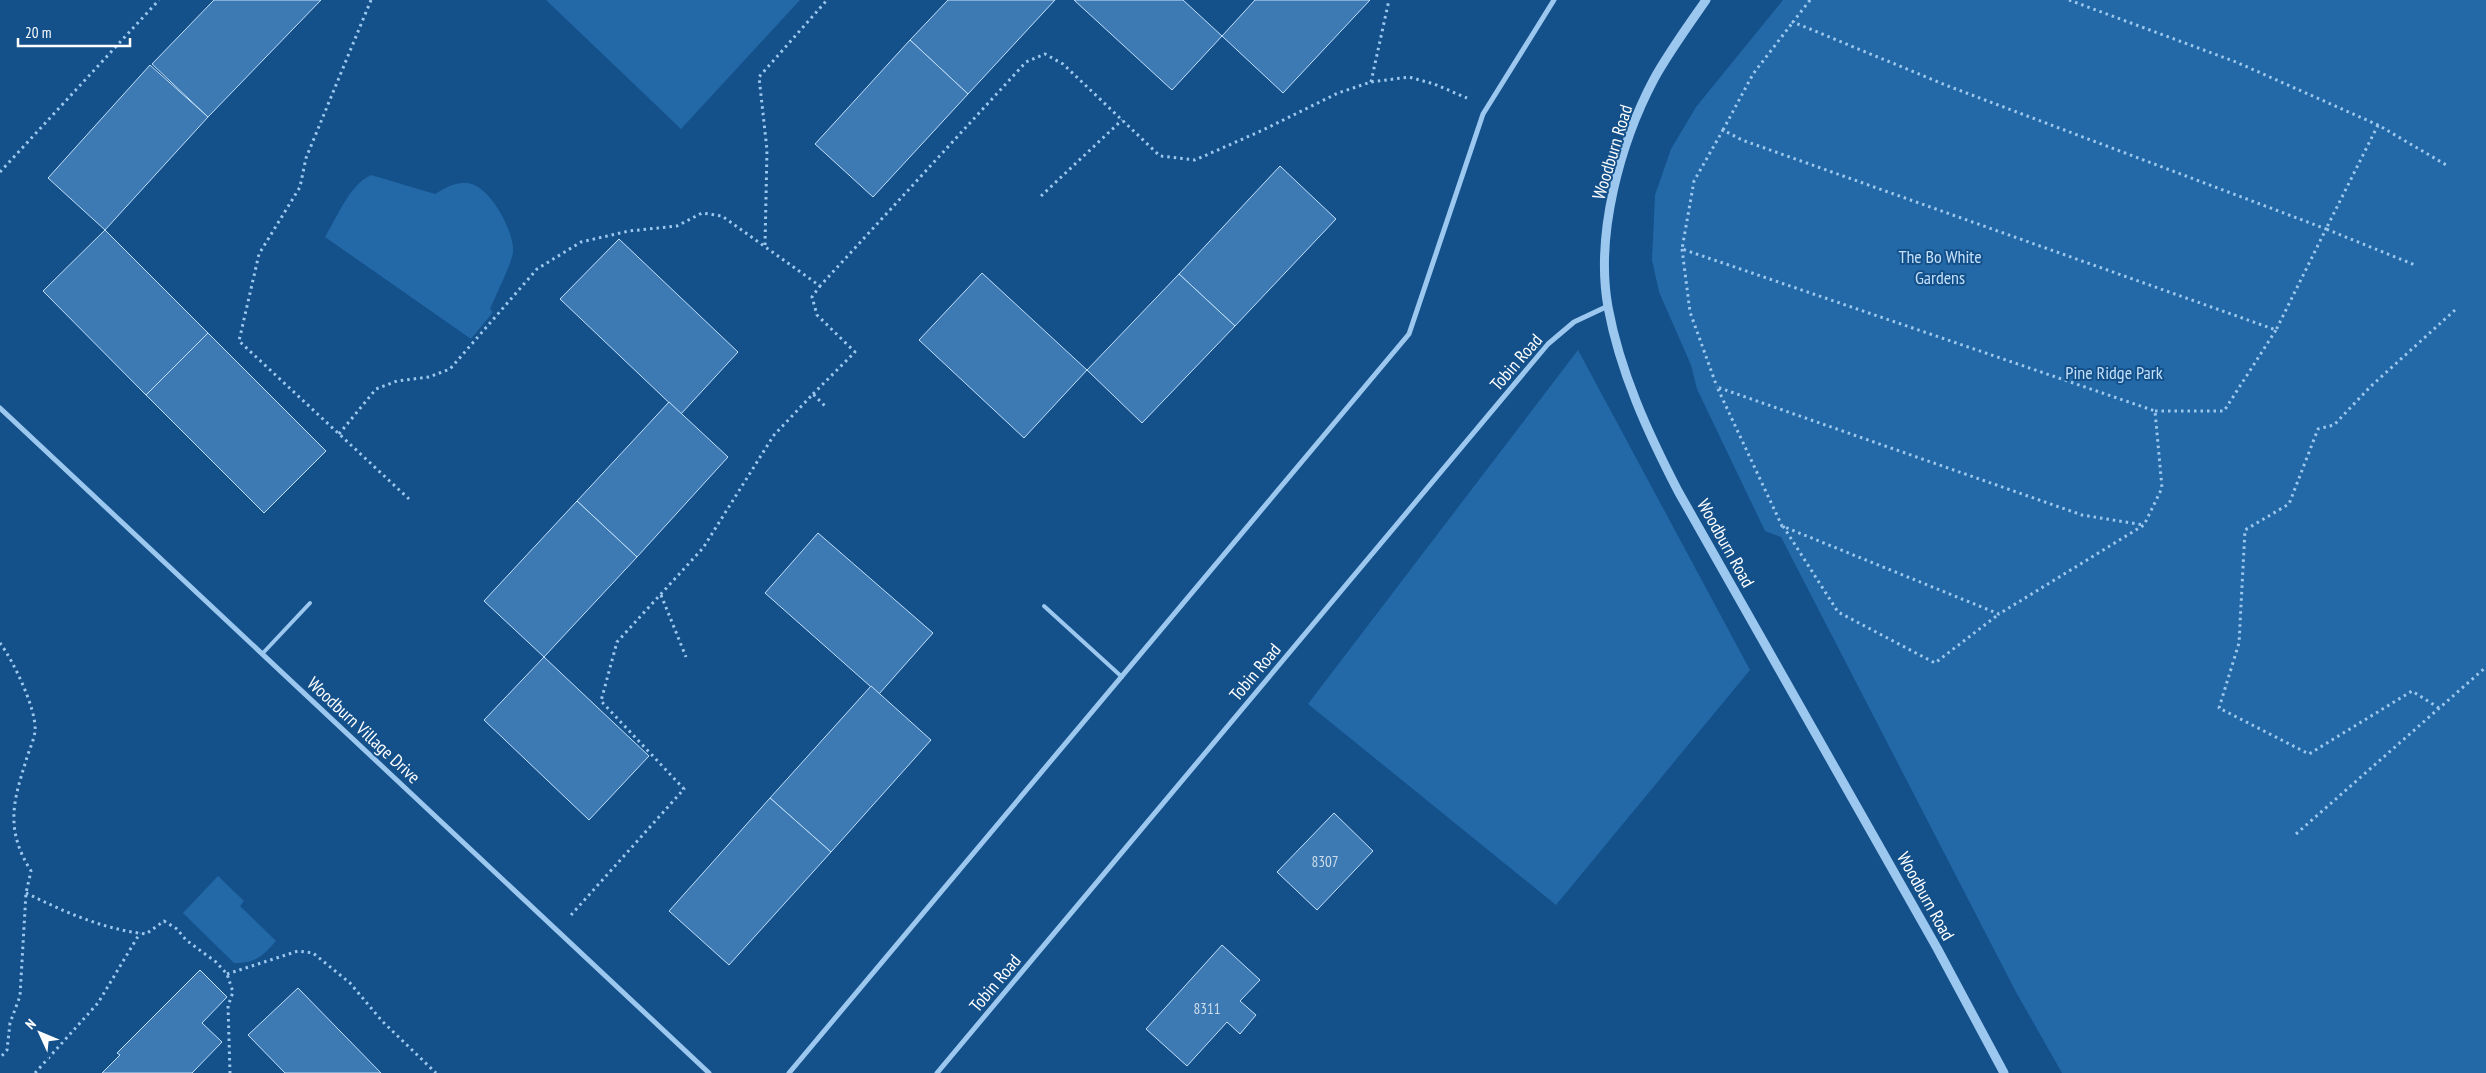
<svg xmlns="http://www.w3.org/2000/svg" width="2486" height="1073" font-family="'PT Sans Narrow',sans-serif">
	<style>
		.green { fill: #2369a7 }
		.building { fill: #3d7ab3; stroke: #c2e0fb }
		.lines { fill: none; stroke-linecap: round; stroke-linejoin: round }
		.path { stroke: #9cc8ef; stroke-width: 3; stroke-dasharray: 2.5 4; stroke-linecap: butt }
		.service { stroke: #9cc8ef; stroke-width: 4 }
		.minor { stroke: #9cc8ef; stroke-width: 5 }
		.tertiary { stroke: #9cc8ef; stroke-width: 9 }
		.labels { text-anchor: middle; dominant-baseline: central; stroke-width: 4; stroke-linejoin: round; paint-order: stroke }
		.number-label { font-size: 15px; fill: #cedeec }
		.street-label { font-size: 18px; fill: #fff; stroke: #14508a }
		.park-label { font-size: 18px; fill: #c2e0fb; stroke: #14508a }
	</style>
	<rect width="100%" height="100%" fill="#14508a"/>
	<!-- green -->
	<g class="green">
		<path d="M546,0H800L681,129Z"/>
		<path d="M1783,0H2486V1073H2062L2016,992L1781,537L1765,531L1697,389L1691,365L1659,292L1652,260L1655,195L1671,149L1696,107Z"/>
		<path d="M371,175L435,194C445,188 454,182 467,183C489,184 515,232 513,252C512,263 495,297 490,309L493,312L471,339L325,237C337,218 349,185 371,175Z"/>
		<path d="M1578,350L1750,670L1556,905L1308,704Z"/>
		<path d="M218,876L244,901L240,906L276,941C263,956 256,963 234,963L183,913Z"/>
	</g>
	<!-- building -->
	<g class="building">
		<path d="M214,0H321L208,117L152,64Z"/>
		<path d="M948,0H1055L968,94L910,40Z"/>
		<path d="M1074,0H1183L1222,36L1172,90Z"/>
		<path d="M1255,0H1370L1283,93L1222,36Z"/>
		<path d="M910,40L968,94L873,197L815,144Z"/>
		<path d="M150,65L208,117L105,230L48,178Z"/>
		<path d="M1280,166L1336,219L1235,326L1179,274Z"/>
		<path d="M105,230L208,333L146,395L43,291Z"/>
		<path d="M619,239L738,352L681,414L560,299Z"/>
		<path d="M982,273L1087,370L1024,438L919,340Z"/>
		<path d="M1179,274L1235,326L1142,423L1087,370Z"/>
		<path d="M208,333L326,451L264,513L146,395Z"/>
		<path d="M669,402L728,457L637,557L577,501Z"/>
		<path d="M577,501L637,557L544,657L484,601Z"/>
		<path d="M818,533L933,633L879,694L765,593Z"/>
		<path d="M544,657L649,756L589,820L484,720Z"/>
		<path d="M871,686L931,740L831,852L770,798Z"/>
		<path d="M770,798L831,852L729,965L669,911Z"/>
		<path d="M1334,813L1373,851L1317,910L1277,872Z"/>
		<path d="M1222,945L1260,980L1240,1001L1256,1015L1240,1034L1227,1022L1187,1066L1146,1029Z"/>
		<path d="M200,970L227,997L202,1023L222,1042L192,1073H102L120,1055L117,1053Z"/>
		<path d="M298,988L381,1073H285L248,1035Z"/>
	</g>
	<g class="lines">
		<!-- path -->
		<g class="path">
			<path d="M371,0L306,158L300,187L259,254L239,341L409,499"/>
			<path d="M1810,0L1793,22L1948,86L2326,229L2276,330L1742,140L1723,130L1694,181L1682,249L2155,411L2162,488L2144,525L1999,614L1782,526L1717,387L2082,515L2144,525"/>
			<path d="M2069,0L2236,62L2378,125L2448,166"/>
			<path d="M1371,82L1389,0"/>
			<path d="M2378,125L2326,229L2415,265"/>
			<path d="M1723,130L1753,74L1793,22"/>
			<path d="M0,172L159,0"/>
			<path d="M1041,196L1122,120"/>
			<path d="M765,245L767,150L759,77L827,0"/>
			<path d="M1682,249L1690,312L1717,387"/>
			<path d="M813,394L855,352L817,315L812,297L820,286"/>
			<path d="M2155,411H2224L2276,330"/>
			<path d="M339,434L376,389L397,381L429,377L450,369L537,269L581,242L629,231L677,226L702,213L722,216L820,286L1026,62L1045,54L1063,64L1160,156L1195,160L1263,130L1338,93L1371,82L1409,77L1434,84L1467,98"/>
			<path d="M1783,526L1838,612L1935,663L1999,614"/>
			<path d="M661,595L686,657"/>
			<path d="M0,643C13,660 37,710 35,731C34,741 28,752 26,761C12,804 6,831 31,871L26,893L20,996L10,1023L7,1050L0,1058"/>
			<path d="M2439,708L2412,691L2309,754L2219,708L2239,643L2245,530L2289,504L2318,429L2334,425L2370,387L2455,310"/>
			<path d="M2296,834L2486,667"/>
			<path d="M26,893C65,912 102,929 146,934L164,921L177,929L186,940L216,962L227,974L233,992L228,1006L230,1073"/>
			<path d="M571,915L684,789L601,701L617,642L703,548L774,435L813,394L827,408"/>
			<path d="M227,974L298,951L313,953L350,983L382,1021L436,1073"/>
			<path d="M35,1073L98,1003L140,933"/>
		</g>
		<!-- service -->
		<g class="service">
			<path d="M1044,606L1122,677"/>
			<path d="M263,653L310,603"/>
		</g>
		<!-- minor -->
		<g class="minor">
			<path d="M0,408L709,1073"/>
			<path d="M789,1073L1409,334L1483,114L1554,0"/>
			<path d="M937,1073L1548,344L1574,322L1608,306"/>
		</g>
		<!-- tertiary -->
		<path class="tertiary" d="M1706,0C1688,26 1669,52 1654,79C1620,143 1595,235 1608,307C1620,372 1648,433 1678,491L1937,948L2004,1073"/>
	</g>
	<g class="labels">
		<!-- number labels -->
		<g class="number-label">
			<text x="1325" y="861">8307</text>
			<text x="1207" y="1008">8311</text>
		</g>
		<!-- street labels -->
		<g class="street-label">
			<text transform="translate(1612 152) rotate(-73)">Woodburn Road</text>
			<text transform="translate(1516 362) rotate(-49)">Tobin Road</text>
			<text transform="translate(1726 543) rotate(61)">Woodburn Road</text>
			<text transform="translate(1255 672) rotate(-50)">Tobin Road</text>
			<text transform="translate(364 730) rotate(43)">Woodburn Village Drive</text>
			<text transform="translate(1926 896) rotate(61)">Woodburn Road</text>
			<text transform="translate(995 983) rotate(-50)">Tobin Road</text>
		</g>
		<!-- park labels -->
		<g class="park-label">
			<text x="1940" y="256">The Bo White<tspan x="1940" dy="21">Gardens</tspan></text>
			<text x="2114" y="372">Pine Ridge Park</text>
		</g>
	</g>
	<!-- north arrow -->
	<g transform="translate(40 1033) rotate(314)" stroke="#14508a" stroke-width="4" paint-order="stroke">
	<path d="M0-4L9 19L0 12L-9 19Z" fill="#ffffff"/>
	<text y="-8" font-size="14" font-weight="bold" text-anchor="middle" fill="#ffffff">N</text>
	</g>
	<!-- scale -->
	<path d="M18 38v8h112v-8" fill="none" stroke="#ffffff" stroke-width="2.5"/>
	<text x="25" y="38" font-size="15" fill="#ffffff" stroke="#14508a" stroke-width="4" paint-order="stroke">20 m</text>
</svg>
